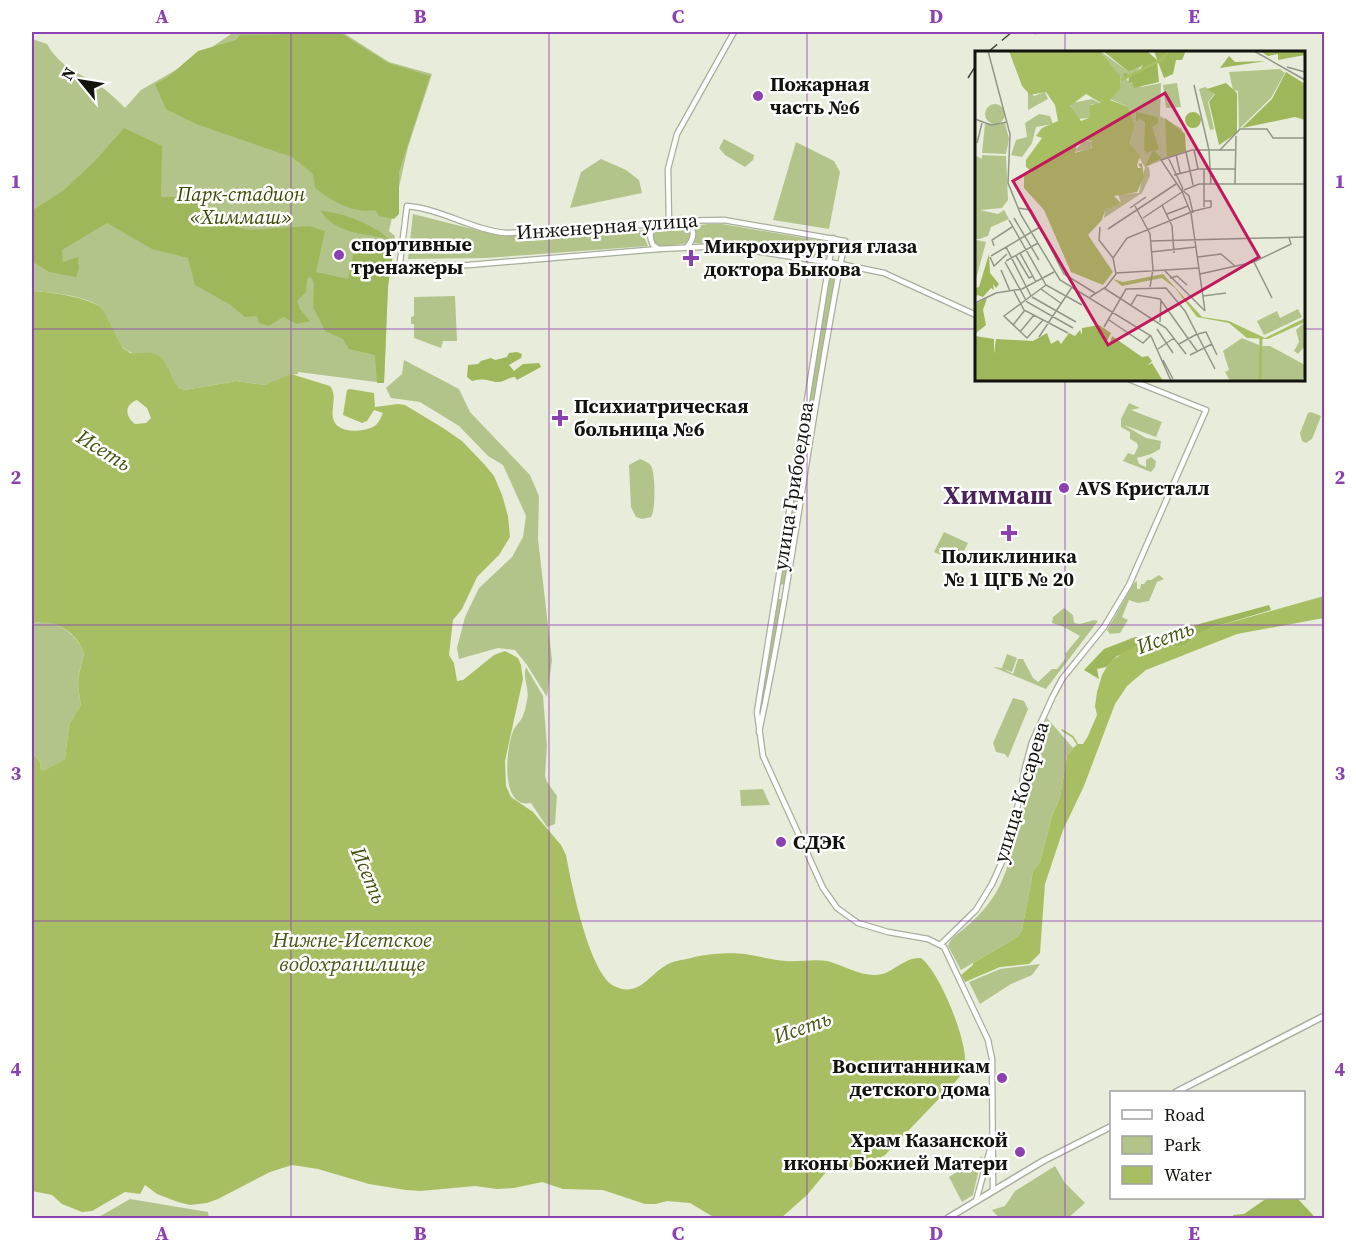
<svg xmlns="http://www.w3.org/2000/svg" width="1356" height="1250" font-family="'Source Serif 4',serif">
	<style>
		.green { fill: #b3c48b }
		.forest { fill: #9fb75b }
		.water { fill: #a7bf62; fill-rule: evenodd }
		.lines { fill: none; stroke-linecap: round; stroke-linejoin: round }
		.stream { stroke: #a7bf62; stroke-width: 1.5 }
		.tertiary-casing { stroke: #a8ae9c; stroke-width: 7 }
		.secondary-casing { stroke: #a8ae9c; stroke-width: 7 }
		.primary-casing { stroke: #a8ae9c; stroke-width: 8 }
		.tertiary { stroke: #fff; stroke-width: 4.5 }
		.secondary { stroke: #fff; stroke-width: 4.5 }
		.primary { stroke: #fff; stroke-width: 5 }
		.rail { stroke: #43463c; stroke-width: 1.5; stroke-dasharray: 12 6; stroke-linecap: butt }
		.grid { fill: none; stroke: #8d40b0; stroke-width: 1.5; stroke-opacity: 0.55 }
		.poi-dot { fill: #8d40b0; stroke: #fff; stroke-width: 2 }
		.labels { text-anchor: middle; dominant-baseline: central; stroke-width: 5; stroke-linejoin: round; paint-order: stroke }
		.poi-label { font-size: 20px; font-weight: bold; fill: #11130c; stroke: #fff; text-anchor: start }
		.park-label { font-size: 20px; font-style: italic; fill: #3b4900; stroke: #fff }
		.street-label { font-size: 20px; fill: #11130c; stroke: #fff }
		.water-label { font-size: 21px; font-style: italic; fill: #455411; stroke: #fff }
		.district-label { font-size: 26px; font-weight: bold; fill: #48235a; stroke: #fff }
		.inset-river { fill: none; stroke: #a7bf62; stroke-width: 3 }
		.inset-road { fill: none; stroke: #919688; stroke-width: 1.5 }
		.view { fill: #c2185b; fill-opacity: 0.15; stroke: #c2185b; stroke-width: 3 }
		.inset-edge { fill: none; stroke: #11130c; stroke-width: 3 }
		.neatline { fill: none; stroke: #8d40b0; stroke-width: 2 }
		.grid-label { font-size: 20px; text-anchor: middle; font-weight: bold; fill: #8d40b0 }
	</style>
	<rect width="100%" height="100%" fill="#e7edda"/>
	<!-- green -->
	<g class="green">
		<path d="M234,32H342L389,62L432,74L408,147L389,231L395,236L388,286L384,383L298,372V374L289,375L275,382L265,385L236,381L185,390L179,388L137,354C118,353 110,324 103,309C88,296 52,292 32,291V39L47,44C61,69 81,73 103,88C111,94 118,101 125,108L141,90L193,60Z"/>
		<path d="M724,139L754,155L753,160L745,167L725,155L719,148Z"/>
		<path d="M796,142L834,161L840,172L829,229L773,220Z"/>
		<path d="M601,159L626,170L639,180L642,193L570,208L581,172Z"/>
		<path d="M413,214L492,234L601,233L646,230L644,237L648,246L486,258L408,259Z"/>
		<path d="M708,224H722L822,241L829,248L827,255L821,260L723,244L694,243L696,230L693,226Z"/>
		<path d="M684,226L691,232L692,238L689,243L659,247L655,245L652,238L657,229Z"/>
		<path d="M831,272L837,273L810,424L804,423Z"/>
		<path d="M455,296L457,341H443L441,348L414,338V324H411V317L414,316V297Z"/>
		<path d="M404,360L459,389L470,412L530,475L539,496L538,539L552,660L547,697L527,665L515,650L498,648L459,659L457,648L465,617L479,588L512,557L523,537L526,516L503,465L488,456L459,426L420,402L391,398L386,388L402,374Z"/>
		<path d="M1129,403L1140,408L1131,410L1162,422L1156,437L1124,425L1146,438L1161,441L1160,449L1151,454L1137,458L1139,464L1146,467V460L1151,457L1156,461L1155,467L1151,472L1123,461L1128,453L1134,455L1138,447L1137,443L1130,439V432L1121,427V419Z"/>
		<path d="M1311,412L1321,416L1320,419L1312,439L1306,443L1302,441L1300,433L1308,413Z"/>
		<path d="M803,433L809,434L785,585L779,584Z"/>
		<path d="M640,459C645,461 650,463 652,468C655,477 656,509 651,517L642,519L636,517L631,507L629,465Z"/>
		<path d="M944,532L968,543L958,563L934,552Z"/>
		<path d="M1159,575L1164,579L1157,582L1149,601L1138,603L1129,600L1122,617L1128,620L1120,633L1110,634L1107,630L1134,583L1137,581V589H1140L1141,584H1144L1147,580H1151Z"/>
		<path d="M776,599H782L764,699H761Z"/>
		<path d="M1064,608L1073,615L1074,623L1080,624L1094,620L1098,621L1046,689L993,667L1002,668L1007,654L1017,658L1012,672L1004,669L1013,674L1018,659H1023L1033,678L1038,682L1052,669H1057L1066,658L1065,654L1080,636L1064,627L1052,623L1053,617Z"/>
		<path d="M44,621C61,623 80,638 84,654C78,677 76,679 81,704L69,725L65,759L44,772L41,770L40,762L32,752V624Z"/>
		<path d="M526,667L543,696L547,746L545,776L547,782L557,796L555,824L547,827L531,803C499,809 506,746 514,729C516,725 520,722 522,718C525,712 526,705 527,700C530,689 522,678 526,667Z"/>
		<path d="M1013,698L1024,701L1028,709L1008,758L1005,754L996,752L993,743Z"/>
		<path d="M1047,718L1073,748L1067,756L1060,797L1052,816L1040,862L1033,871L1022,930L1017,937L961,970L948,946C951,936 960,933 967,926C980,915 994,899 1001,883C1024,830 1027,771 1047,718Z"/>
		<path d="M763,789L770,805L741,806L740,790Z"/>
		<path d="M1040,964L1032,975L1011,984L980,1004L969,982L1000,969Z"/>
		<path d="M982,1156L973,1195L962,1202L949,1177Z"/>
		<path d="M1055,1166L1065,1183L1085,1203L1068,1218H999L992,1210L1005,1206L1015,1191Z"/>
		<path d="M130,1199L208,1212L209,1218H97Z"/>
	</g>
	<!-- forest -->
	<g class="forest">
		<path d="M305,32H339L388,63L430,76L399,172V214L394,219L379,216L375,210C353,214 332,201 315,188L313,174L292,157L196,124L166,109L155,84L168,77L198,51L236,40L240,35L300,34Z"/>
		<path d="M124,128L162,146L161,197H177L220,210L229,225L250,230L309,226L325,231L316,272L348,279L355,247L394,248L388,286L384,383H377L375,355L349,349L343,339L325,331L313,307L314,285L312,278L309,277L307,280L306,292L297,301L300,309L310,321L297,324L283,317L269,326L259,323L257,316L245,317L229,304L195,285L188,258L152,249L107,223L62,250L63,262L78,257L79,268L76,277L49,272L33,262V210L64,190L95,161Z"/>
		<path d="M321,211C341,212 375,225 389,239C366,234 333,233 321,211Z"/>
		<path d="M517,352L522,354L521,358L509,365L514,371L523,364L539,363L541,367L517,380L515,377C508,377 503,383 496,382C485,380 485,378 472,381L467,377L468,365L478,364L481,361L491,358L495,360L507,357L509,353Z"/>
		<path d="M1269,605L1271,610L1214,627L1197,635L1186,645L1177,647L1152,643L1117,656L1106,667L1097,669L1099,679L1084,670L1104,649L1135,637H1150L1152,641L1155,636Z"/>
		<path d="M1267,1198H1297L1313,1215L1314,1218H1233V1215L1244,1214Z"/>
	</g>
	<!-- water -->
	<g class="water">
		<path d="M32,291C51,292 89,297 103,309L117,338L123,348L130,353C137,354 144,352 151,353C168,355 169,377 179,388L185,390L236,381L265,385L291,374L330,386C339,398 328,411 335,423C342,434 367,432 376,425C379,422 381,417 383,413L374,410L367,421L362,423L343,415L347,390L350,389L374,393L375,407L398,404L405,405L443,428L462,441L484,464L494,476L502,495L508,516L510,537L499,555L477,577L462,609L453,620L449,655L454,663L457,681L463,680L494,655L505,651L518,658L521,665L523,679L505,761L506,786L511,797L533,812L561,845L566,855C571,882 589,973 614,986C638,998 648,976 665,966C671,961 683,960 691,958C703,954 732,952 745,954C759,956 772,960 786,961C800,962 813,959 827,961C843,965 858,975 875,975C893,975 902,957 921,958C940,972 968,1042 965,1065C964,1072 960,1076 956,1081L885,1155C868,1166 847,1169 827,1171L807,1195L781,1218H755L747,1216L742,1218H715L690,1203L667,1201L656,1204H645L603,1190L563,1189L542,1182L514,1188L497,1189L475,1186L420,1191L406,1190L369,1184L318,1169L292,1165L270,1172L218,1199L207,1203L190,1205L178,1202L157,1194L145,1185L140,1194L125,1192L92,1211L82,1212L62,1204L52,1195L32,1191V752L40,762L41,770L44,771L65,759L69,725L81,704C76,679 78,678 84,654C79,633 52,616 32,624ZM137,400L147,408L151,418L146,423L135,424C125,416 124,405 137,400Z"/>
		<path d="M1324,596V618L1237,634L1146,670L1127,686L1115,704L1084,786L1063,830L1045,884L1040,953L1029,964L1000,967L965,982L961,975L973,965V963L1017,937L1022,930L1033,871L1040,862L1052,816L1060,797L1067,756L1073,748L1078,744H1083L1088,736L1097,715L1095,706L1097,692L1102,675L1109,663L1125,651L1142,644L1152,643L1177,647L1186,645L1197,635L1214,627Z"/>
	</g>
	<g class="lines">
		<!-- stream -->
		<path class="stream" d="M1062,730L1073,737L1078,745"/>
		<!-- tertiary casing -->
		<g class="tertiary-casing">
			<g id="tertiary">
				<path d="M659,224L506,233C472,230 442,209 407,206L400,262L403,266L469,265L659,249"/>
				<path d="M840,264L884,273L976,315"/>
				<path d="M941,944L976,910L992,884L1005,855L1013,830L1025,768L1032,742L1053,696L1062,679L1104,627L1129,585L1206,410L1131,380"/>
			</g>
		</g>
		<!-- secondary casing -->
		<g class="secondary-casing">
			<g id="secondary">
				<path d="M684,221C696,228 695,238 687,247"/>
				<path d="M669,223L668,169L677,134L734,32"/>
				<path d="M833,238L757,712L763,756L823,888L837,908L858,923L888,932L928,939L944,947L988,1040L992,1059L993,1190"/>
				<path d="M759,732C794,570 812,404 845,241L724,220C712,220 662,220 654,227C649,232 650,239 653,245L659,249L722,246L840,264"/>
				<path d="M976,1201L991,1146"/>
			</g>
		</g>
		<!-- primary casing -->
		<g class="primary-casing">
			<g id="primary">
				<path d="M1176,1092L1324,1016"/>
				<path d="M948,1218L1043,1161L1112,1126"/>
			</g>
		</g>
		<!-- tertiary -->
		<use href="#tertiary" class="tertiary"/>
		<!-- secondary -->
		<use href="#secondary" class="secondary"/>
		<!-- primary -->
		<use href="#primary" class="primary"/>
		<!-- rail -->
		<g class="rail">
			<path d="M1035,34L1037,32"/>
			<path d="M988,52L1012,32"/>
			<path d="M968,78L976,65"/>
		</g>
	</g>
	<!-- grid -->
	<path class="grid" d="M291,32V1218M549,32V1218M807,32V1218M1065,32V52M32,329H976M1304,329H1324M1065,380V1218M32,625H1324M32,921H1324"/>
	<!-- markers -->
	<g class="poi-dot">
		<circle cx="758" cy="96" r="6"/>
		<circle cx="339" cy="255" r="6"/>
		<path d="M688 249h6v6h6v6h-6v6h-6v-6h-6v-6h6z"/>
		<path d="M557 409h6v6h6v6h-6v6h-6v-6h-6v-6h6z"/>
		<circle cx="1064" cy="488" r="6"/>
		<path d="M1006 524h6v6h6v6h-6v6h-6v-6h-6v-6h6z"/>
		<circle cx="781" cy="842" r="6"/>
		<circle cx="1002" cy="1078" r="6"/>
		<circle cx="1020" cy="1152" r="6"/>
	</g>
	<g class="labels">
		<!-- poi labels -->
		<g class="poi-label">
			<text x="770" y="84">Пожарная<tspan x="770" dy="23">часть №6</tspan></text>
			<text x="351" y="244">спортивные<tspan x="351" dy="23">тренажеры</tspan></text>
			<text x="704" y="246">Микрохирургия глаза<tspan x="704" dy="23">доктора Быкова</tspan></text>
			<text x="574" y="406">Психиатрическая<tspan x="574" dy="23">больница №6</tspan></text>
			<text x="1076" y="488">AVS Кристалл</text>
			<text x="1009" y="556" text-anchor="middle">Поликлиника<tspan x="1009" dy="23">№ 1 ЦГБ № 20</tspan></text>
			<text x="793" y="842">СДЭК</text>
			<text x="990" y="1066" text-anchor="end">Воспитанникам<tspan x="990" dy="23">детского дома</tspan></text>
			<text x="1008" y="1140" text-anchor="end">Храм Казанской<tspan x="1008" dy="23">иконы Божией Матери</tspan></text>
		</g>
		<!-- park labels -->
		<g class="park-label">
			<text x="241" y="194">Парк-стадион<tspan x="241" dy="23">«Химмаш»</tspan></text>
		</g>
		<!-- street labels -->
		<g class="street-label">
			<text transform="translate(607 226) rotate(-4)">Инженерная улица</text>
			<text transform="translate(793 486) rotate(-81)">улица Грибоедова</text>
			<text transform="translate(1021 792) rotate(-73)">улица Косарева</text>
		</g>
		<!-- water labels -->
		<g class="water-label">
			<text transform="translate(104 450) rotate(32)">Исеть</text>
			<text transform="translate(1165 637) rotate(-20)">Исеть</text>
			<text transform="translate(369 875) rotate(67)">Исеть</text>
			<text x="352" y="939">Нижне-Исетское<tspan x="352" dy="24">водохранилище</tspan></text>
			<text transform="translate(802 1027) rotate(-19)">Исеть</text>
		</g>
		<!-- district labels -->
		<g class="district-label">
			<text x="998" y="495">Химмаш</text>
		</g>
	</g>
	<!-- overview -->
	<g transform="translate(975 51)">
		<rect width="330" height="330" fill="#e7edda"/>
		<path d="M125,0L154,21L168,14L156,25L149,21L154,33L157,31L166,36L186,32L185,65L207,78L211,100L170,116L155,92L160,74L153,56L135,48L146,37L145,24ZM305,18L310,22L296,47L264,78L263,40L258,39L254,21ZM202,32L206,56L191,57L188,34ZM230,36L240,42L233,51L239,78L235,79L224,38ZM53,40L59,45L70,41L73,48L53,59ZM117,48L127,53H116L114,67L103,68L95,58L97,52ZM10 63a10 10 0 1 1 20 0a10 10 0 1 1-20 0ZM64,63L75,65L78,73L61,76L57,92L47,106L36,104L41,89L52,86L50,72ZM30,72L34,88L31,103L7,102L10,73ZM109,89L118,91L116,98L99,101ZM7,104L31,105L33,149L27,157L5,159L23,163L29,159L34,168L16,176L13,185L4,188H0V108L2,105L7,108ZM170,116H174L175,125L167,142L129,167L130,158L146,152L143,143L164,142ZM2,189L11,191L0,232V190ZM323,258L327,266L289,284L282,270L302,260L305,267ZM330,271V295L323,303L319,300L324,291L321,279ZM267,287L284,294L286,305L287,295H295L330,314V325L326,330H255L250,321L254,319L248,300Z" fill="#b3c48b"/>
		<path d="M128,0H172L182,9L184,31L159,37L157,31L153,33L154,26L149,27V21L156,25L165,19L168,14L154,21ZM179,0H210V2L207,9H201L198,23L189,27ZM285,0H330V4L303,9V3L293,5ZM254,5L260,11L291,10L245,17ZM311,21L330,33V69L320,66L267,77L297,48ZM251,32L262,42V82L244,94L234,51L240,43L232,38ZM161,61L183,66V72L177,76L184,98L179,100L187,107L170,116L178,99L172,102L169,98L170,71L164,67L161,71ZM210 69a8 8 0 1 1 16 0a8 8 0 1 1-16 0ZM190,67L210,83L211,100L192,106ZM14,203L15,222L24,233L21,237L18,233L19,239L16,237L8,246L2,244L0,250V237L4,236ZM12,247L8,259L11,274L0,283V253ZM124,274L136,282L131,292H135L137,285L167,306L173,305L177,310L172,315L177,312L188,330H0V285L19,288V303L21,288L58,290L72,282L76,293L83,289L86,293L94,282L100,285L105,279L107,284V277Z" fill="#9fb75b"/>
		<path d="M34,0H125L145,24L146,37L135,49L153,56L160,74L155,92L165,105L162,114L163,117H166L163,113L167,112L169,126L162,141L139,145L146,152L130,159L127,169L113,184L138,221L128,234L96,221L69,159L49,137V125L57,121L51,116V109L67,87L61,85L67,77L83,70L80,54L71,41L55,44L47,35ZM111,43L126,52L115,54L114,67L106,70L95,55ZM109,89L117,90V97L100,102L102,93ZM188,223L227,266L254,270L290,287L330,267V271L293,288L272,287L254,272L222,266L200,237L187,227L147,235L138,228L148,231Z" fill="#a7bf62" fill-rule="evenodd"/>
		<path class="inset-river" d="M146,29L186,9L194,0M285,330L286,286"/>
		<path class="inset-road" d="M13,0L35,83L33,132L46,164L85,229L176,285L196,330M279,0L330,29M312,16L330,21M219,34L234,99L236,133M0,68L16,74L32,71M2,92L7,72M219,99L223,118M245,99L265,78H292L298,87H330M211,101L218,134M201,103L205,122M193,106L208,138M229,118V156M199,124L223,118H260M260,133L261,85M206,139L186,109L217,99H260M209,139L224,133H330M187,154L197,175L199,202M160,155L175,183L178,218L175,236M43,157L56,159L89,223L120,242M155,157L171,146M219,160L236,156V150H229M216,162L230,260M216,162L206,138L214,145L218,162M192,163L213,155M39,167L64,209M168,167L207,141M34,169L71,234L107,254M125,176L124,189L138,207M133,178L201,133M175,190L330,186M19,195L17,189L37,176M31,196L56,245M176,201L221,196M45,202L61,231M16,205L65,176M41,205L54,227L58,225M15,206L19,215L32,203M223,206L246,203L260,215M31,210L63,192M30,211L52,251L98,277M279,211L297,247M26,219L35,240M189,219L230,260M141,222L224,217M225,223L279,211L316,193L314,187M195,227L202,225L212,234M129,237L191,277L211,303M66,238L87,253M39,240L49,259L93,282M228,245L251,242M57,246L101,271M115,246L131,236L141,223L138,207L152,187L219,160M0,252L21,242L47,238L79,221M156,254L162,244L185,248L222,300M68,269L52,287L29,265L71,234M134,269L168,292L176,284M185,271L186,248M38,274L50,259M129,276L151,238L191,237L210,260L240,318M182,278L198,302M45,281L59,264M223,283L231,281L242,304M64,286L97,236M204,293L222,283M183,298L199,287M215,304L237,293M188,309L198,328"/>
		<path class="view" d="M190,42L284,206L133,294L38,130Z"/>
		<rect width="330" height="330" class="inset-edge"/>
	</g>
	<!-- border -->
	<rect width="1356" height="1250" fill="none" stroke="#ffffff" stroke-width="66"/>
	<!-- legend -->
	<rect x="1110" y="1091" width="195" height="108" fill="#ffffff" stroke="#a0a19e" stroke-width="1.5"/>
	<rect x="1122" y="1110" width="30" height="9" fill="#ffffff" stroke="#a0a19e" stroke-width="1.5"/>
	<text x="1164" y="1121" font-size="18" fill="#11130c">Road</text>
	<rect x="1122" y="1136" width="30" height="18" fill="#b3c48b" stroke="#a0a19e" stroke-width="1.5"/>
	<text x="1164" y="1151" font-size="18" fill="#11130c">Park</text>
	<rect x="1122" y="1166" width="30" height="18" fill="#a7bf62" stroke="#a0a19e" stroke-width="1.5"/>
	<text x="1164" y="1181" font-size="18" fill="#11130c">Water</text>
	<!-- north arrow -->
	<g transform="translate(81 81) rotate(300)" stroke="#ffffff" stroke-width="4.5" paint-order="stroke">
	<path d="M0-4.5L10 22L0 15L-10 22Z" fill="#11130c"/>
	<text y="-9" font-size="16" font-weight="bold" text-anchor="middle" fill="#11130c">N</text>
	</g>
	<rect x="33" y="33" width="1290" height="1184" class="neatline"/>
	<g class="grid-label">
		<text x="162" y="23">A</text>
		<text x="420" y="23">B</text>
		<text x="678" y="23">C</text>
		<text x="936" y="23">D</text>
		<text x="1194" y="23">E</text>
		<text x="16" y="188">1</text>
		<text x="1340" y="188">1</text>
		<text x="16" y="484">2</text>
		<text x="1340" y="484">2</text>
		<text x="16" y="780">3</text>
		<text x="1340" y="780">3</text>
		<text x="16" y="1076">4</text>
		<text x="1340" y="1076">4</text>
		<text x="162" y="1240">A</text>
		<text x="420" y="1240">B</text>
		<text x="678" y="1240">C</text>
		<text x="936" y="1240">D</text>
		<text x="1194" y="1240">E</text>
	</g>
</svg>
